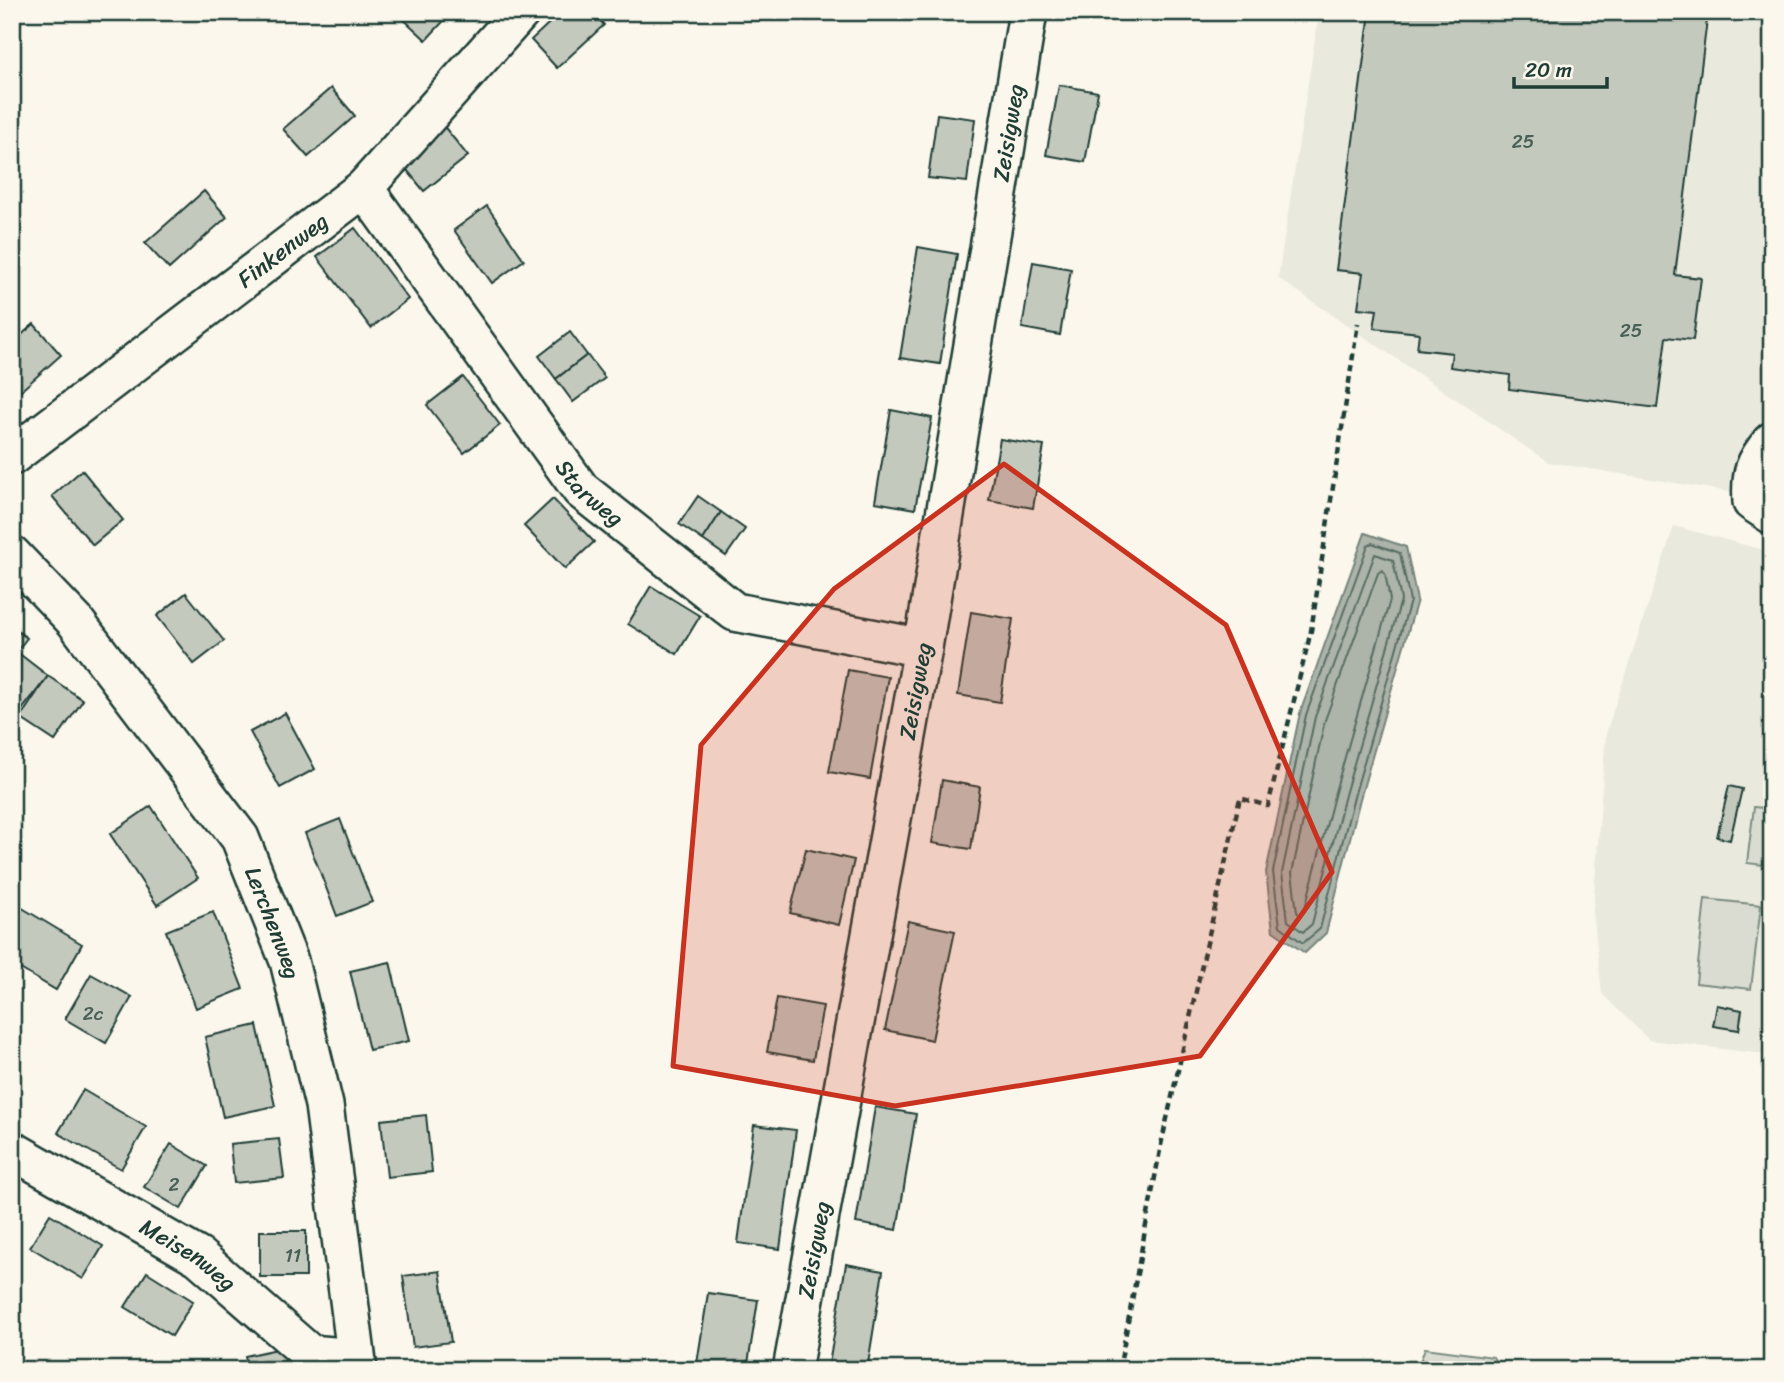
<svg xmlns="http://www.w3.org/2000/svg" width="1784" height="1382" font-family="Sriracha,sans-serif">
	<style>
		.built { fill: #eae9de }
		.green { fill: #dbdcd1; stroke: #7d8c82; stroke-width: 2 }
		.water { fill: #adb4aa; stroke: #74847b; stroke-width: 2 }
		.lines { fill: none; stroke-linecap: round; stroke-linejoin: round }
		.shore { stroke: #586d63; stroke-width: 2 }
		.building { fill: #c4c9be; stroke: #1f3d34; stroke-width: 2 }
		.minor-casing { stroke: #1f3d34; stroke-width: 42 }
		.path { stroke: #1f3d34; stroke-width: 4.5; stroke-dasharray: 7 5; stroke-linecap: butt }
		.minor { stroke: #fbf7ec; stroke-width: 37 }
		.marked { fill: #c8321e; fill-opacity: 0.2; stroke: #c8321e; stroke-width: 5; stroke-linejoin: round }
		.labels { text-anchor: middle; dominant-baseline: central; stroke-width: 5; stroke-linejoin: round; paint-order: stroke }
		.number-label { font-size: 19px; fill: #486056 }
		.street-label { font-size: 23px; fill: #1f3d34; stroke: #fbf7ec }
	</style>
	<rect width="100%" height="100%" fill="#fbf7ec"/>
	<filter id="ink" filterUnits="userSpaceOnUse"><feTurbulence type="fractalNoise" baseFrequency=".0143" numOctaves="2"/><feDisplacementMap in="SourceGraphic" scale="14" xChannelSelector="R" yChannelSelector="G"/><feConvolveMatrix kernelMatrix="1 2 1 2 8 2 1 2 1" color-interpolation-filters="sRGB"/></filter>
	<g filter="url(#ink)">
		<!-- built -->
		<g class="built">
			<path d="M1319,12H1772V499L1548,462L1278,278Z"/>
			<path d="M1674,526L1760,549L1772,555V1055L1649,1040L1602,994L1593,910L1606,733Z"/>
		</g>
		<!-- green -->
		<g class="green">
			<path d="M1754,807L1772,809V866L1747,863Z"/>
			<path d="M1705,899L1761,905L1751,989L1696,983Z"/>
			<path d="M1425,1348L1493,1357L1501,1370H1417Z"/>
		</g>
		<!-- water -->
		<path class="water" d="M1365,533L1406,547L1417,600L1360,799L1326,933L1305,953L1273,931L1266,872L1300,713Z"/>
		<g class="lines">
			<!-- shore -->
			<g class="shore">
				<path d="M1372,543L1400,553L1410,601L1354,797L1320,929L1303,943L1280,926L1273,872L1306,715L1368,545Z"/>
				<path d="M1375,554L1393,560L1401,600L1345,795L1312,924L1303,932L1288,921L1282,873L1315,717Z"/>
				<path d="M1382,570L1385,573L1390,600L1335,792L1304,912L1300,915L1297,912L1292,873L1325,720L1378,573Z"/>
			</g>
		</g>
		<!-- building -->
		<g class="building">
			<path d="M400,12H452L426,40L398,14Z"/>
			<path d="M561,12H593L604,25L557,68L531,40Z"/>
			<path d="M1370,12H1708L1675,275L1701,278L1693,340L1666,337L1657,408L1509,389L1510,375L1450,367L1452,353L1417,349L1419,333L1374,328L1377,310L1358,308L1363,273L1336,270Z"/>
			<path d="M1059,85L1098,92L1085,162L1046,155Z"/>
			<path d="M331,88L355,116L308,157L283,129Z"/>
			<path d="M937,114L975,119L967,182L928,178Z"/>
			<path d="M442,124L468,156L424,191L398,159Z"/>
			<path d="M204,191L227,217L169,269L145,243Z"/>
			<path d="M487,206L524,260L492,283L454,230Z"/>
			<path d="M355,228L408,299L371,328L317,257Z"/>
			<path d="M918,247L957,254L940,364L900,358Z"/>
			<path d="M1033,262L1071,269L1060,335L1022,328Z"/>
			<path d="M34,324L61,355L15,396L12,393V343Z"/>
			<path d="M570,332L587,355L556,379L539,356Z"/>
			<path d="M587,355L605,378L573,402L556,379Z"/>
			<path d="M463,377L500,425L464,453L427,405Z"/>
			<path d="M891,410L932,418L915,509L875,502Z"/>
			<path d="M1000,439L1044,446L1033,508L989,500Z"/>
			<path d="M82,470L123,520L93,545L52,496Z"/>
			<path d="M698,496L721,512L703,540L679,524Z"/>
			<path d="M553,499L594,542L565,569L524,526Z"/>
			<path d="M721,512L745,529L726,556L703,540Z"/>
			<path d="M651,586L700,616L677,654L628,624Z"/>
			<path d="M186,593L224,641L194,664L157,616Z"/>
			<path d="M971,612L1013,619L1000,702L958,695Z"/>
			<path d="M12,627L27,638L12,657Z"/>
			<path d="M17,652L48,676L21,711L12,704V658Z"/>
			<path d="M848,670L888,677L870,779L829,772Z"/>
			<path d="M48,676L83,700L55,741L20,718Z"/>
			<path d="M285,713L315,769L280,788L250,732Z"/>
			<path d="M942,780L980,787L971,849L932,843Z"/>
			<path d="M1729,786L1742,789L1730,840L1717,837Z"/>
			<path d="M151,806L198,878L157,905L110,834Z"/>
			<path d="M340,819L372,902L337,916L305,833Z"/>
			<path d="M806,849L854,860L839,925L790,913Z"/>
			<path d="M19,906L82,944L56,990L12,964V917Z"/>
			<path d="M213,912L243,989L196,1008L166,931Z"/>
			<path d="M908,921L955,931L932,1040L885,1030Z"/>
			<path d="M390,962L409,1041L369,1050L350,971Z"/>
			<path d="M91,974L132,997L106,1043L65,1019Z"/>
			<path d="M777,998L823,1006L813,1060L767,1052Z"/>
			<path d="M1717,1005L1742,1010L1739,1030L1713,1026Z"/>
			<path d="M257,1025L275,1106L223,1117L205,1037Z"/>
			<path d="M83,1090L146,1127L121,1169L58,1133Z"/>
			<path d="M875,1107L916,1114L897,1230L856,1223Z"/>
			<path d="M426,1115L432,1172L387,1177L381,1120Z"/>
			<path d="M754,1125L796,1130L780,1249L738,1243Z"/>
			<path d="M279,1139L284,1178L234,1183L230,1144Z"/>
			<path d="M171,1144L207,1166L181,1209L144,1187Z"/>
			<path d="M50,1214L103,1246L83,1279L30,1247Z"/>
			<rect x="260" y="1231" width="46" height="46"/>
			<path d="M846,1264L883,1271L867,1370H828Z"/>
			<path d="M440,1271L451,1342L413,1347L403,1276Z"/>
			<path d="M147,1272L193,1301L172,1336L125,1307Z"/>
			<path d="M708,1293L758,1300L747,1370H696Z"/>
			<path d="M282,1348L287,1370H248L245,1356Z"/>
		</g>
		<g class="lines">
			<!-- minor casing -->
			<g class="minor-casing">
				<g id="minor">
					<path id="s1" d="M364,188L581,490L735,612L923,648"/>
					<path d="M1772,441C1754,462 1750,474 1752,502L1772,515"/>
					<path id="s2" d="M12,456L364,188L521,12"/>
					<path id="s3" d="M12,555L75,621L240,838L289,961L324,1105L358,1370"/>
					<path id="s4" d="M12,1150L199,1257L310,1354L356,1358"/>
					<path id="s5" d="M792,1370L923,648L1028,12"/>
				</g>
			</g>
			<!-- path -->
			<path class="path" d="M1119,1370L1161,1145L1240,798L1268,806L1311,631L1358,323"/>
			<!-- minor -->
			<use href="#minor" class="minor"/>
		</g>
	</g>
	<!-- marked area -->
	<path class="marked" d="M1004,464L1226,625L1332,872L1200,1056L895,1106L673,1066L701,745L834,589Z"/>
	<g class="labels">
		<!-- number labels -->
		<g class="number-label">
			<text x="1523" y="141">25</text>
			<text x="1631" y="330">25</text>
			<text x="93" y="1013">2c</text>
			<text x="174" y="1184">2</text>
			<text x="293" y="1255">11</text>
		</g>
		<!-- street labels -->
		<g class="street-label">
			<text stroke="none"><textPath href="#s5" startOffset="1256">Zeisigweg</textPath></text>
			<text stroke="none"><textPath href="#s2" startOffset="340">Finkenweg</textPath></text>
			<text stroke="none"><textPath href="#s1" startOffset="380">Starweg</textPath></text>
			<text stroke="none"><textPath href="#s5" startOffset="690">Zeisigweg</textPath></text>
			<text stroke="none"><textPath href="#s3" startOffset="455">Lerchenweg</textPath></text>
			<text stroke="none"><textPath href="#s5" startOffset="122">Zeisigweg</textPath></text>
			<text stroke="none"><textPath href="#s4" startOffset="205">Meisenweg</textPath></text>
		</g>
	</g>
	<!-- margin -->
	<rect width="1784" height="1382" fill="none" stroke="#fbf7ec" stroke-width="42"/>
	<rect x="21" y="21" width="1742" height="1340" fill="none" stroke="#1f3d34" stroke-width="2.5" filter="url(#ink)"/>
	<!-- scale -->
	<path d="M1514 77v10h93v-10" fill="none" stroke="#1f3d34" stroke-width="3.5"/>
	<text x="1525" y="77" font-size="21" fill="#1f3d34" stroke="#fbf7ec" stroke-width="5" paint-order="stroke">20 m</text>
</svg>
